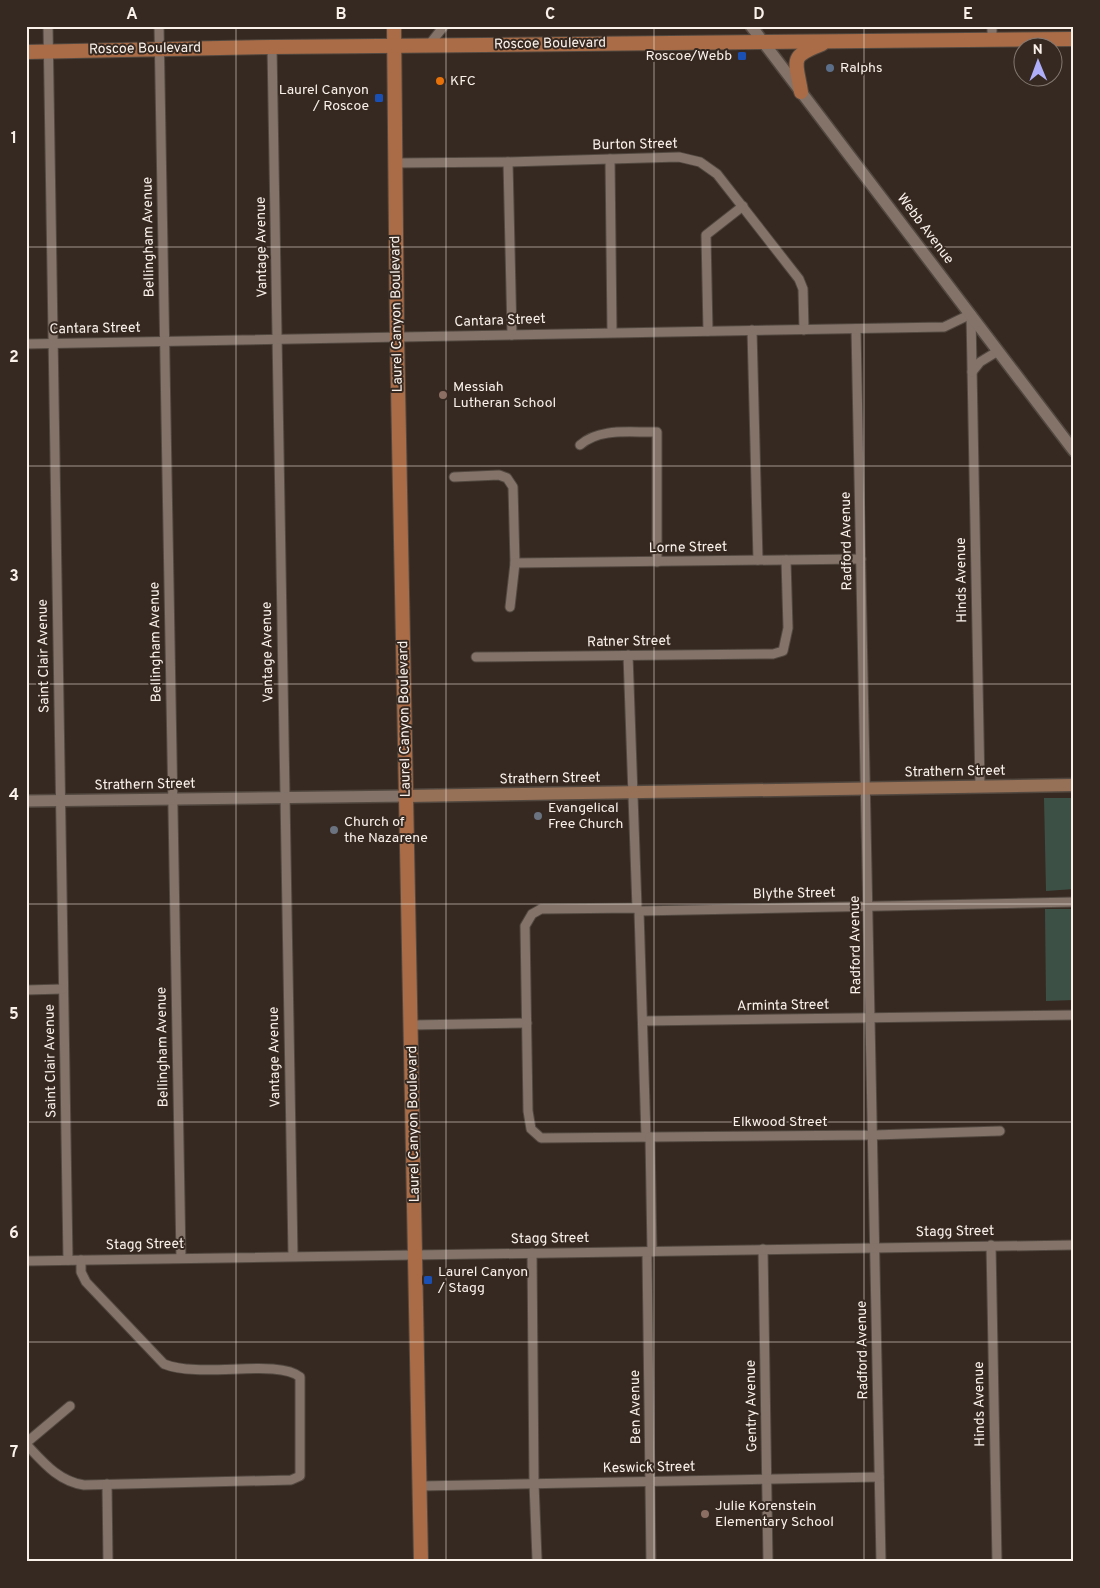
<svg xmlns="http://www.w3.org/2000/svg" width="1100" height="1588" font-family="Overpass,sans-serif">
	<style>
		.green { fill: #3c5046 }
		.lines { fill: none; stroke-linecap: round; stroke-linejoin: round }
		.minor-casing { stroke: #524840; stroke-width: 11 }
		.tertiary-casing { stroke: #524840; stroke-width: 14 }
		.secondary-casing { stroke: #524840; stroke-width: 15 }
		.primary-casing { stroke: #524840; stroke-width: 16 }
		.minor { stroke: #837369; stroke-width: 9 }
		.tertiary { stroke: #837369; stroke-width: 11 }
		.secondary { stroke: #967057; stroke-width: 12 }
		.primary { stroke: #aa6c46; stroke-width: 14 }
		.grid { fill: none; stroke: #faf1eb; stroke-width: 1; stroke-opacity: 0.55 }
		.transit-dot { fill: #1a4fb4; stroke: #362921; stroke-width: 2 }
		.service-dot { fill: #5c6f8a; stroke: #362921; stroke-width: 2 }
		.food-dot { fill: #e8710a; stroke: #362921; stroke-width: 2 }
		.education-dot { fill: #8d6e63; stroke: #362921; stroke-width: 2 }
		.worship-dot { fill: #6b7280; stroke: #362921; stroke-width: 2 }
		.labels { text-anchor: middle; dominant-baseline: central; stroke-width: 4; stroke-linejoin: round; paint-order: stroke }
		.street-label { font-size: 14px; fill: #faf1eb; stroke: #362921 }
		.poi-label { font-size: 14px; fill: #faf1eb; stroke: #362921; text-anchor: start }
		.neatline { fill: none; stroke: #faf1eb; stroke-width: 2 }
		.grid-label { font-size: 16px; text-anchor: middle; font-weight: bold; fill: #faf1eb }
	</style>
	<rect width="100%" height="100%" fill="#362921"/>
	<!-- green -->
	<g class="green">
		<path d="M1044,798H1074V889L1046,891Z"/>
		<path d="M1045,909H1074V1000L1046,1001Z"/>
	</g>
	<g class="lines">
		<!-- minor casing -->
		<g class="minor-casing">
			<g id="minor">
				<path d="M48,26L68,1260"/>
				<path d="M159,26L181,1258"/>
				<path d="M992,26V40"/>
				<path d="M429,45L444,26"/>
				<path d="M272,47L293,1256"/>
				<path d="M610,159L612,332"/>
				<path d="M508,162L512,335"/>
				<path d="M395,163L508,162L679,157L700,162L717,174L799,279L803,289L804,330"/>
				<path d="M971,315L980,787"/>
				<path d="M856,329L881,1562"/>
				<path d="M752,330L758,560"/>
				<path d="M708,331L706,235L743,206"/>
				<path d="M26,344L944,327L971,314"/>
				<path d="M972,372L980,362L998,351"/>
				<path d="M580,445C600,427 632,433 657,432V562"/>
				<path d="M454,477L499,475L507,478L513,487L515,563L510,607"/>
				<path d="M515,563L861,559"/>
				<path d="M628,655L637,908"/>
				<path d="M476,657L773,654L783,651L788,628L786,560"/>
				<path d="M639,911L646,1137"/>
				<path d="M26,990L63,989"/>
				<path d="M643,1021L1074,1015"/>
				<path d="M412,1025L527,1023"/>
				<path d="M1000,1131L874,1135L541,1138L531,1129L528,1111L525,926L532,914L541,909L637,908L639,911L1074,902"/>
				<path d="M650,1137L652,1252"/>
				<path d="M991,1245L997,1562"/>
				<path d="M763,1249L768,1562"/>
				<path d="M647,1252L651,1562"/>
				<path d="M532,1253L534,1483L537,1559"/>
				<path d="M26,1261L1074,1245"/>
				<path d="M26,1443L70,1406"/>
				<path d="M26,1444C43,1462 58,1481 84,1485L291,1480L300,1476V1377C278,1358 200,1379 164,1364L86,1282L81,1272V1260"/>
				<path d="M107,1484L108,1562"/>
				<path d="M420,1486L879,1477"/>
			</g>
		</g>
		<!-- tertiary casing -->
		<g class="tertiary-casing">
			<g id="tertiary">
				<path d="M751,26L1074,451"/>
				<path d="M26,801L407,796"/>
			</g>
		</g>
		<!-- secondary casing -->
		<g class="secondary-casing">
			<path id="secondary" d="M407,796L1074,785"/>
		</g>
		<!-- primary casing -->
		<g class="primary-casing">
			<g id="primary">
				<path d="M394,26L397,336L421,1562"/>
				<path d="M26,52L272,47L1074,39"/>
				<path d="M801,92C796,60 788,57 822,44"/>
			</g>
		</g>
		<!-- minor -->
		<use href="#minor" class="minor"/>
		<!-- tertiary -->
		<use href="#tertiary" class="tertiary"/>
		<!-- secondary -->
		<use href="#secondary" class="secondary"/>
		<!-- primary -->
		<use href="#primary" class="primary"/>
	</g>
	<!-- grid -->
	<path class="grid" d="M236,26V1562M446,26V1562M654,26V1562M864,26V1562M26,247H1074M26,466H1074M26,684H1074M26,904H1074M26,1122H1074M26,1342H1074"/>
	<!-- markers -->
	<g class="transit-dot">
		<rect x="737" y="51" width="10" height="10" rx="2.5"/>
		<rect x="374" y="93" width="10" height="10" rx="2.5"/>
		<rect x="423" y="1275" width="10" height="10" rx="2.5"/>
	</g>
	<circle class="service-dot" cx="830" cy="68" r="5"/>
	<circle class="food-dot" cx="440" cy="81" r="5"/>
	<g class="education-dot">
		<circle cx="443" cy="395" r="5"/>
		<circle cx="705" cy="1514" r="5"/>
	</g>
	<g class="worship-dot">
		<circle cx="538" cy="816" r="5"/>
		<circle cx="334" cy="830" r="5"/>
	</g>
	<g class="labels">
		<!-- street labels -->
		<g class="street-label">
			<text transform="translate(550 44) rotate(-1)">Roscoe Boulevard</text>
			<text transform="translate(145 49) rotate(-1)">Roscoe Boulevard</text>
			<text transform="translate(635 145) rotate(-1)">Burton Street</text>
			<text transform="translate(925 229) rotate(53)">Webb Avenue</text>
			<text transform="translate(149 237) rotate(-91)">Bellingham Avenue</text>
			<text transform="translate(262 247) rotate(-91)">Vantage Avenue</text>
			<text transform="translate(397 314) rotate(-91)">Laurel Canyon Boulevard</text>
			<text transform="translate(500 321) rotate(-2)">Cantara Street</text>
			<text transform="translate(95 329) rotate(-1)">Cantara Street</text>
			<text transform="translate(847 541) rotate(-91)">Radford Avenue</text>
			<text transform="translate(688 548) rotate(-1)">Lorne Street</text>
			<text transform="translate(962 580) rotate(-91)">Hinds Avenue</text>
			<text transform="translate(156 642) rotate(-91)">Bellingham Avenue</text>
			<text transform="translate(629 642) rotate(-1)">Ratner Street</text>
			<text transform="translate(268 652) rotate(-91)">Vantage Avenue</text>
			<text transform="translate(44 656) rotate(-91)">Saint Clair Avenue</text>
			<text transform="translate(405 719) rotate(-91)">Laurel Canyon Boulevard</text>
			<text transform="translate(955 772) rotate(-1)">Strathern Street</text>
			<text transform="translate(550 779) rotate(-1)">Strathern Street</text>
			<text transform="translate(145 785) rotate(-1)">Strathern Street</text>
			<text transform="translate(794 894) rotate(-1)">Blythe Street</text>
			<text transform="translate(856 945) rotate(-91)">Radford Avenue</text>
			<text transform="translate(783 1006) rotate(-1)">Arminta Street</text>
			<text transform="translate(163 1047) rotate(-91)">Bellingham Avenue</text>
			<text transform="translate(275 1057) rotate(-91)">Vantage Avenue</text>
			<text transform="translate(51 1061) rotate(-91)">Saint Clair Avenue</text>
			<text x="780" y="1122">Elkwood Street</text>
			<text transform="translate(414 1124) rotate(-91)">Laurel Canyon Boulevard</text>
			<text transform="translate(955 1232) rotate(-1)">Stagg Street</text>
			<text transform="translate(550 1239) rotate(-1)">Stagg Street</text>
			<text transform="translate(145 1245) rotate(-1)">Stagg Street</text>
			<text transform="translate(863 1350) rotate(-91)">Radford Avenue</text>
			<text transform="translate(980 1404) rotate(-91)">Hinds Avenue</text>
			<text transform="translate(752 1406) rotate(-91)">Gentry Avenue</text>
			<text transform="translate(636 1407) rotate(-91)">Ben Avenue</text>
			<text transform="translate(649 1468) rotate(-1)">Keswick Street</text>
		</g>
		<!-- poi labels -->
		<g class="poi-label">
			<text x="732" y="56" text-anchor="end">Roscoe/Webb</text>
			<text x="840" y="68">Ralphs</text>
			<text x="450" y="81">KFC</text>
			<text x="369" y="90" text-anchor="end">Laurel Canyon<tspan x="369" dy="16">/ Roscoe</tspan></text>
			<text x="453" y="387">Messiah<tspan x="453" dy="16">Lutheran School</tspan></text>
			<text x="548" y="808">Evangelical<tspan x="548" dy="16">Free Church</tspan></text>
			<text x="344" y="822">Church of<tspan x="344" dy="16">the Nazarene</tspan></text>
			<text x="438" y="1272">Laurel Canyon<tspan x="438" dy="16">/ Stagg</tspan></text>
			<text x="715" y="1506">Julie Korenstein<tspan x="715" dy="16">Elementary School</tspan></text>
		</g>
	</g>
	<!-- border -->
	<rect width="1100" height="1588" fill="none" stroke="#362921" stroke-width="55"/>
	<!-- north arrow -->
	<g transform="translate(1038 62) rotate(359)"><circle r="24" fill="#362921" stroke="#847972"/>
	<path d="M0-4L9 19L0 12L-9 19Z" fill="#afaefa"/>
	<text y="-8" font-size="14" font-weight="bold" text-anchor="middle" fill="#faf1eb">N</text>
	</g>
	<rect x="28" y="28" width="1044" height="1532" class="neatline"/>
	<g class="grid-label">
		<text x="132" y="19">A</text>
		<text x="341" y="19">B</text>
		<text x="550" y="19">C</text>
		<text x="759" y="19">D</text>
		<text x="968" y="19">E</text>
		<text x="14" y="143">1</text>
		<text x="14" y="362">2</text>
		<text x="14" y="581">3</text>
		<text x="14" y="800">4</text>
		<text x="14" y="1019">5</text>
		<text x="14" y="1238">6</text>
		<text x="14" y="1457">7</text>
	</g>
</svg>
